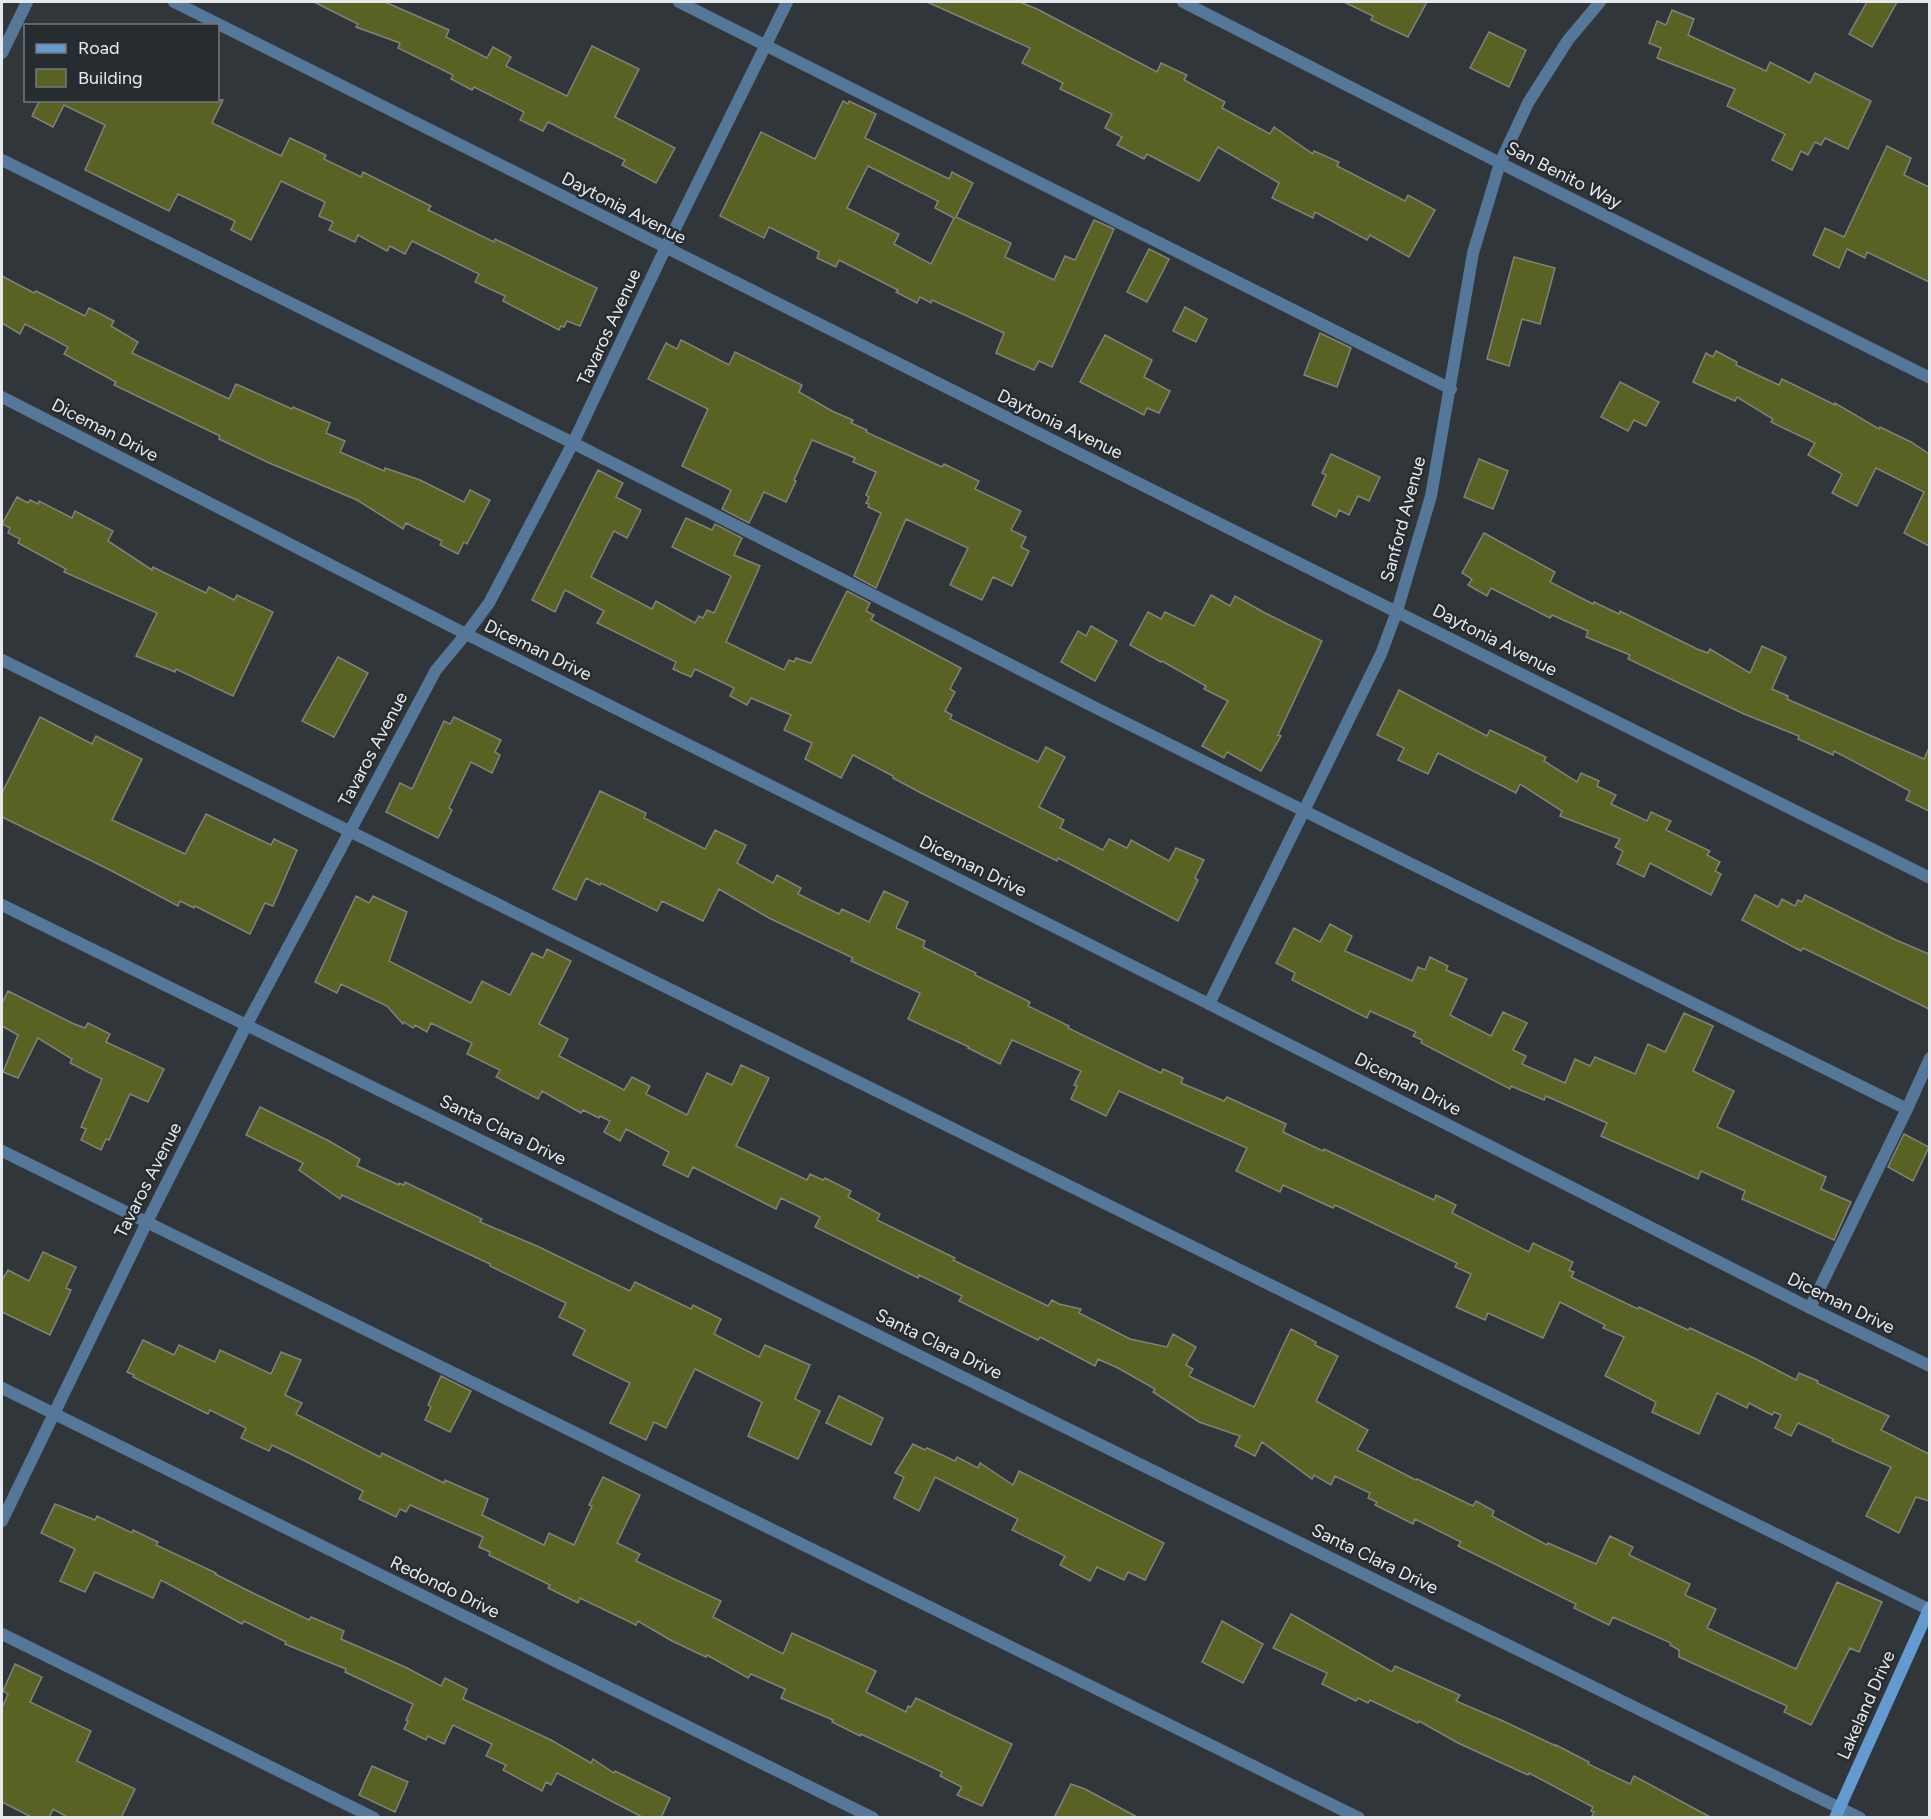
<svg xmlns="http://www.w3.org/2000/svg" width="1931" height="1819" font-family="Figtree,sans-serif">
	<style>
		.building { fill: #596222; stroke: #81827b; stroke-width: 1.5; fill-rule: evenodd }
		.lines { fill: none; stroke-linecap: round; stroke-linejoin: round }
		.lane { stroke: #579; stroke-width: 12 }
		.street { stroke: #579; stroke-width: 12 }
		.secondary { stroke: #639bd1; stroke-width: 12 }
		.labels { text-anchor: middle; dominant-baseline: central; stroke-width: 5; stroke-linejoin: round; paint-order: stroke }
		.street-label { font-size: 18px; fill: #e7eaed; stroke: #272c30 }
	</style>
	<rect width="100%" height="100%" fill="#31363a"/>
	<!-- building -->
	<g class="building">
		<path d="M314,2H385L449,30L446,37L487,58L493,47L511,57L506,66L567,96L592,46L639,69L615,117L675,148L656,183L622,165L625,160L548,122L543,131L520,120L524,112L474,87L472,90L451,79L453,75L398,48L400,43L356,27L358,24Z"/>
		<path d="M927,2H1020L1037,9L1157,72L1161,63L1187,75L1184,80L1225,102L1222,108L1270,134L1274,127L1313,154L1314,151L1339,162L1337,166L1405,201L1408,195L1435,210L1409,257L1370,235L1367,240L1315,212L1313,218L1272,198L1279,183L1218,147L1199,181L1147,154L1144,159L1117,145L1122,137L1105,128L1112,114L1060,89L1063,83L1022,63L1030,48Z"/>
		<path d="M1344,2H1427L1408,37L1371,20L1373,16Z"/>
		<path d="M1867,2H1897L1872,47L1849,34Z"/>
		<path d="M1672,10L1694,19L1688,35L1766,71L1770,62L1810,83L1815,73L1871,101L1848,149L1825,138L1821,145L1815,142L1808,155L1801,151L1792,170L1772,160L1785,134L1727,106L1735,89L1657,58L1661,48L1649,43L1657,21L1666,25Z"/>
		<path d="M1489,32L1526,50L1509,87L1470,68Z"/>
		<path d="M40,100H223L212,123L281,156L290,138L326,155L324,159L361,177L363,172L431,206L428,210L494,242L495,239L597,288L580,326L567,321L564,327L561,326L559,330L503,301L505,296L475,282L479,274L412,241L405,254L390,246L387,251L358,235L355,242L329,230L333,222L319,216L325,202L281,181L251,240L231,230L235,221L178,194L169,211L85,170L105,125L64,105L53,127L32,116Z"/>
		<path d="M843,101L848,104L849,101L876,114L865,138L949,179L952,172L973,183L956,217L1011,243L1005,257L1054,280L1065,256L1075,260L1094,220L1114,229L1052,367L1039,361L1034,370L996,353L1004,333L932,300L931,303L920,297L917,303L896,292L898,290L839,260L836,267L817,258L819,252L769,227L764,238L720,216L761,132L815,159ZM868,166L938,201L935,208L954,218L931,264L894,244L899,234L847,208Z"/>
		<path d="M1887,146L1911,158L1904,175L1929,187V282L1867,252L1865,258L1847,249L1839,268L1813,255L1825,228L1844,237Z"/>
		<path d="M1149,249L1169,259L1147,302L1127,292Z"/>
		<path d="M1514,257L1555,268L1540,324L1522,319L1509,366L1487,359Z"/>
		<path d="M2,276L34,293L36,291L85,316L89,308L114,321L111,326L138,342L132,353L229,399L236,384L292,409L293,407L330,423L326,433L345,441L340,452L384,471L385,468L420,480L464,502L470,490L490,500L467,544L464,542L458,554L440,545L442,541L406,523L403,529L357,500L267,462L219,439L220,436L114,385L116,382L64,354L68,347L25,324L20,334L2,323Z"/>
		<path d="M1185,307L1207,319L1196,342L1173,331Z"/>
		<path d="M1320,333L1351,348L1337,387L1304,375Z"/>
		<path d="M1105,335L1152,360L1144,377L1170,391L1159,413L1147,408L1144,415L1080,382Z"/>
		<path d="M681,340L729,365L735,352L802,385L799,392L832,411L853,420L851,423L867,430L866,432L942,467L944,464L979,481L975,489L1021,511L1011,530L1026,537L1021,547L1029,551L1012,586L993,577L982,600L950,585L968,548L906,519L876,588L854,576L881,513L868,507L869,504L866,503L869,497L866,495L876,472L853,462L855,458L812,440L794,480L796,481L786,502L764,492L749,523L722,509L731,490L682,466L708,409L648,379L666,343L677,349Z"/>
		<path d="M1716,351L1737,362L1736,365L1779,385L1782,379L1835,405V403L1879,429L1880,427L1911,442L1929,454V546L1904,533L1924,492L1876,468L1857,506L1832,493L1842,474L1808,455L1815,443L1771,422L1773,419L1737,397L1735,401L1693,382L1706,353L1713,357Z"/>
		<path d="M1620,382L1659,402L1646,426L1634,420L1628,431L1601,417Z"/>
		<path d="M1331,454L1380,477L1369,501L1358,496L1349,515L1339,510L1336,517L1312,505L1326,475L1322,473Z"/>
		<path d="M1479,459L1508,471L1493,509L1464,497Z"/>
		<path d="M598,470L623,483L616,497L641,510L627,538L614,531L591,577L652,609L656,601L695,623L699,616L703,618L707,610L714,613L731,576L672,547L686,518L712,530L715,524L742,538L734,555L760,566L726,642L784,670L789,660L794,662L796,658L811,663L847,591L870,603L866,611L874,615L871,620L961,668L950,689L955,692L945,711L952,715L950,719L1038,762L1046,747L1065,757L1039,807L1064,820L1060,828L1103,850L1109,839L1127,848L1131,840L1169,861L1176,848L1204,860L1195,878L1198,880L1178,921L1058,858L1057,861L923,794L893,778V776L853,755L841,778L805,759L812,743L784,730L791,715L751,698L747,705L730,696L734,688L695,669L691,677L673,669L676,662L597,623L604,611L565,590L555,612L532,600Z"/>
		<path d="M17,497L28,503L30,500L38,504L39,501L72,518L75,511L113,531L108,541L152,570L153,567L206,593L209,587L234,600L237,595L273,612L233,696L176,669L175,672L136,656L157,613L64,572L66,569L18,543L20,539L8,533L10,528L2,524Z"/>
		<path d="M1484,533L1555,572L1550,582L1593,604L1594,602L1619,614L1620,611L1697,649L1708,653L1710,649L1750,673L1762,646L1786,657L1772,689L1788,696L1787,699L1924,759L1929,748V811L1906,800L1910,791L1834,751L1833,755L1798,739L1799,736L1744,714L1628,659L1630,655L1586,637L1588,631L1552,615L1550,618L1491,588L1487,596L1468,585L1472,579L1462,573Z"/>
		<path d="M1211,595L1230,606L1235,596L1265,613L1322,641L1278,735L1281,736L1261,771L1227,752L1224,758L1202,746L1228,701L1204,689L1206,686L1162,661L1161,662L1130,645L1148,612L1161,619L1165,612L1194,626Z"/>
		<path d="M1091,626L1117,641L1095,681L1061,662L1078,631L1086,636Z"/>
		<path d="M338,657L368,673L334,737L302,721Z"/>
		<path d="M1399,690L1487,736L1490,730L1546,757L1544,761L1577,782L1581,773L1599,781L1597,786L1616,795L1611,804L1647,821L1651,812L1671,821L1666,830L1710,851L1707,855L1720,862L1715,871L1721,874L1711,895L1650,863L1644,877L1617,864L1623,851L1615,847L1620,839L1560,816L1562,811L1520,784L1516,793L1438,753L1428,774L1398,760L1404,748L1377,735Z"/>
		<path d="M40,717L92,744L96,736L142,759L112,820L185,854L206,814L271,845L274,839L297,850L273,906L265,903L250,934L195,906L194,908L180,901L178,906L110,870L2,817V793Z"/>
		<path d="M454,717L501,740L495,752L500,755L492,773L471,762L449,808L452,810L438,838L386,812L400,783L412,789L444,721L450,724Z"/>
		<path d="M600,791L646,813L644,818L705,849L715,830L746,845L737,863L773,883L777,875L801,888L798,894L839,914L842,909L869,922L884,891L908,902L896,928L925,941L923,947L976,973L975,975L1030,1002L1028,1006L1069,1026L1068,1028L1161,1073L1163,1069L1183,1078L1181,1083L1224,1101L1227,1097L1286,1124L1283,1132L1323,1151L1324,1149L1434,1200L1436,1195L1456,1205L1452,1213L1529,1252L1533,1243L1573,1262L1569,1270L1574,1272L1571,1277L1638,1309L1639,1307L1688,1330L1690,1328L1754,1358L1796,1380L1799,1373L1818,1381L1817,1383L1889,1416L1881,1430L1929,1454V1501L1916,1497L1899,1533L1866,1516L1891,1467L1832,1441L1833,1439L1798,1423L1791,1436L1775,1428L1781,1415L1774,1412L1772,1415L1749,1403L1747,1408L1717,1393L1699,1434L1652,1412L1656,1402L1605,1376L1624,1337L1603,1328L1605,1325L1560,1302L1543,1338L1488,1313L1485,1320L1456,1307L1471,1274L1455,1267L1457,1263L1335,1205L1333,1208L1283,1185L1280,1192L1236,1171L1247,1148L1119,1091L1106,1116L1071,1099L1077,1086L1074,1085L1081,1071L1012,1040L1000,1064L968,1048L969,1047L908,1019L920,993L851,961L853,958L769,918L719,889L703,921L662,901L657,911L601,883L600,885L586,878L576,900L553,889Z"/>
		<path d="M1755,895L1778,907L1782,899L1795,906L1798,900L1802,902L1805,895L1896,940L1929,954V1009L1803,948L1801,951L1742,920Z"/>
		<path d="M356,896L369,903L373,896L407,912L389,961L471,1003L482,981L510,995L532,953L543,958L547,949L571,961L539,1024L568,1039L559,1056L624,1090L632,1077L650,1086L646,1094L687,1115L707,1073L732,1085L741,1065L769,1078L736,1146L807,1180L810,1174L823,1180L825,1178L851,1191L848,1197L880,1214L877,1220L955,1258L953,1260L1048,1306L1052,1300L1059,1304L1081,1309L1079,1313L1130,1339L1167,1347L1173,1334L1196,1347L1186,1365L1193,1369L1189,1376L1254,1407L1291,1329L1316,1342L1315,1345L1338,1356L1316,1401L1368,1430L1357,1450L1416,1480L1417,1479L1473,1506L1476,1501L1494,1511L1492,1516L1547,1545L1548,1543L1596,1564L1610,1536L1633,1547L1629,1555L1690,1584L1685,1595L1716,1609L1707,1628L1796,1669L1837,1582L1882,1602L1859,1652L1850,1648L1811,1725L1784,1712L1787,1706L1679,1657V1650L1670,1645L1671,1643L1613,1617L1609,1625L1574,1608L1576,1604L1458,1546L1461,1542L1415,1519L1413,1524L1375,1505L1377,1502L1368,1498L1370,1493L1335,1476L1331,1485L1314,1475L1312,1479L1262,1442L1255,1456L1235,1446L1240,1436L1199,1422L1153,1392L1155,1389L1118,1368L1098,1359L1095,1366L1040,1337L1038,1340L959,1301L962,1296L919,1275L918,1278L815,1227L820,1217L781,1198L776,1209L693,1167L688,1177L663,1165L669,1152L641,1137L626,1129L620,1141L604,1132L610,1121L600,1116L599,1118L583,1110L581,1113L542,1091L538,1099L496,1077L500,1070L467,1054L472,1043L431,1023L427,1032L415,1025L413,1028L404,1022L403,1024L387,1006L341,984L337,993L315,982Z"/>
		<path d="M1330,924L1352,936L1345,951L1412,981L1418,967L1425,970L1430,957L1448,966L1446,970L1467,979L1450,1015L1491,1036L1503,1012L1527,1023L1513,1050L1526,1056L1522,1064L1565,1083L1575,1059L1590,1066L1595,1057L1635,1074L1648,1044L1665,1052L1684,1013L1713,1026L1693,1071L1734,1091L1717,1127L1826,1177L1821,1189L1851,1202L1834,1240L1742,1199L1745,1191L1701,1171L1698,1179L1601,1136L1607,1123L1546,1096L1544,1100L1511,1086L1510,1089L1421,1043L1422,1040L1413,1036L1416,1032L1370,1011L1367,1018L1292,980L1295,973L1276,963L1294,928L1320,942Z"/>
		<path d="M8,991L72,1023L85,1028L88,1023L110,1034L106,1042L164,1069L148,1102L130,1094L109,1140L106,1139L101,1150L81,1140L86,1129L81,1127L102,1079L70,1063L72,1059L38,1038L18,1078L3,1072L18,1035L2,1026V1003Z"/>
		<path d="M260,1107L329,1141L360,1159L357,1166L399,1185V1183L404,1185L405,1182L482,1219L480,1222L537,1246L630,1291L635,1282L691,1309L693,1305L721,1319L714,1334L759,1357L765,1345L810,1365L795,1399L820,1411L798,1459L748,1436L762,1402L695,1369L666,1428L654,1422L646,1440L610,1423L630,1383L573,1355L585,1330L559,1317L566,1303L490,1266V1264L342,1195L340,1199L299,1170L303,1163L246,1135Z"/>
		<path d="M1904,1134L1929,1147L1913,1181L1888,1167Z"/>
		<path d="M43,1252L76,1267L66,1288L71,1290L50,1335L2,1312V1280L8,1270L29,1281Z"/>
		<path d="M143,1340L174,1355L179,1345L215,1362L220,1350L271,1374L281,1352L301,1360L285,1395L302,1403L296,1414L380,1457L382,1453L444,1483L445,1480L488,1499L482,1515L544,1545L549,1533L574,1545L592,1506L589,1505L603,1477L640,1495L617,1543L640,1554L636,1561L721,1601L713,1617L783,1654L792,1633L876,1671L866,1692L906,1712L908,1706L911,1707L916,1698L1012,1744L982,1806L957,1795L962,1787L940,1776L942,1772L861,1734L860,1736L832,1722L833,1720L781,1698L785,1689L751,1674L748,1678L707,1655L706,1657L672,1641L638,1621L636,1625L580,1598L578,1603L548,1588L550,1585L489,1555L490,1552L479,1547L483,1537L410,1505L406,1512L400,1509L396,1517L359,1499L363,1491L303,1460L272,1445L269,1451L241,1438L246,1428L210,1410L208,1414L133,1377L134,1375L127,1372Z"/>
		<path d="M441,1376L471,1391L450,1432L425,1420L431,1407L428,1405Z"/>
		<path d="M839,1396L883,1418L871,1445L826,1423Z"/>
		<path d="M913,1444L925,1450L927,1448L955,1461L957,1457L978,1468L980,1463L1013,1485L1019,1471L1164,1543L1145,1580L1128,1572L1124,1580L1097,1567L1090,1581L1060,1565L1065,1556L1012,1530L1018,1519L935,1477L919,1511L894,1498L904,1477L895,1473Z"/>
		<path d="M55,1504L95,1520L97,1516L132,1533L133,1530L158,1542L156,1545L216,1573L215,1574L255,1594L309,1620L311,1617L344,1631L341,1639L405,1667L441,1686L445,1678L467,1689L463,1699L551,1740L591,1763L593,1759L614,1773L615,1771L670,1798L661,1818H644L557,1773L551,1785L546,1782L542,1791L503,1770L506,1765L486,1756L492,1744L453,1725L444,1744L428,1736L426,1740L404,1729L408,1721L406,1720L413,1704L345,1672L346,1669L285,1644L286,1642L244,1621L242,1624L161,1580L153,1598L95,1572L85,1592L60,1581L75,1549L41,1533Z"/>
		<path d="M1291,1614L1392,1672L1395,1666L1460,1695L1456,1701L1503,1721L1556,1746V1745L1589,1762L1588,1764L1630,1784L1634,1776L1712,1818H1591L1594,1812L1591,1811L1593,1807L1529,1773L1528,1775L1458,1743L1419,1721L1418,1723L1370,1700L1368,1703L1358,1698L1356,1701L1322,1684L1327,1673L1273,1648Z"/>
		<path d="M1222,1621L1263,1644L1243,1683L1202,1662Z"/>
		<path d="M15,1664L42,1677L30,1702L91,1731L77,1761L135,1789L121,1818H69L53,1809L49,1818H33L2,1802V1708L8,1694L3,1691Z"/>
		<path d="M372,1766L408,1782L395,1812L359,1795Z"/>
		<path d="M1071,1784L1085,1789L1139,1818H1054Z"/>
	</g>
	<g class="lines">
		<!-- lane -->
		<g class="lane">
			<path d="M679,2L1451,389"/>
			<path d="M2,160L573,443L1102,711L1907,1109"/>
			<path d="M2,660L1928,1609"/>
			<path d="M2,1151L1359,1818"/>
			<path d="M1810,1308L1907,1109L1930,1058"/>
			<path d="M2,1634L374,1818"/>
		</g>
		<!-- street -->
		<g class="street">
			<path d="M174,2C758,296 1345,585 1930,878"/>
			<path d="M1183,2L1500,163L1930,378"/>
			<path d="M2,53L27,2"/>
			<path d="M2,397L466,634L1209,1004L1810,1308L1930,1366"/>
			<path d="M2,905L1860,1818"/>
			<path d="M1209,1004L1381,654L1397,611L1431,496L1473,253L1500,163L1528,103L1568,40L1600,2"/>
			<path d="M2,1388L873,1818"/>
			<path d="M2,1521L147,1222L247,1024L436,670L466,634L489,603L573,443L665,249L787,2"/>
		</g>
		<!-- secondary -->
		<path class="secondary" d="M1835,1818L1930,1607"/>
	</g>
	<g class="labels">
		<!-- street labels -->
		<g class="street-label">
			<text transform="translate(1564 175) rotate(27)">San Benito Way</text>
			<text transform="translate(624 208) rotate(27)">Daytonia Avenue</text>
			<text transform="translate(609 327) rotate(-65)">Tavaros Avenue</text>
			<text transform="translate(1060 424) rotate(26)">Daytonia Avenue</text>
			<text transform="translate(105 430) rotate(27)">Diceman Drive</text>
			<text transform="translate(1403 519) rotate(-75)">Sanford Avenue</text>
			<text transform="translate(1495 640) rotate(27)">Daytonia Avenue</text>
			<text transform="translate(538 650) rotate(26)">Diceman Drive</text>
			<text transform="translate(373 749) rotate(-62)">Tavaros Avenue</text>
			<text transform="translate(973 866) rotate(26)">Diceman Drive</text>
			<text transform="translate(1408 1084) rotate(27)">Diceman Drive</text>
			<text transform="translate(503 1130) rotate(26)">Santa Clara Drive</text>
			<text transform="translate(148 1180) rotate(-63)">Tavaros Avenue</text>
			<text transform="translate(1841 1303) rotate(26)">Diceman Drive</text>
			<text transform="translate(939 1344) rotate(26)">Santa Clara Drive</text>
			<text transform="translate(1375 1559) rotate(26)">Santa Clara Drive</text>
			<text transform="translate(445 1587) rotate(26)">Redondo Drive</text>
			<text transform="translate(1866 1705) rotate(-66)">Lakeland Drive</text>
		</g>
	</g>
	<!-- border -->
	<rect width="1931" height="1819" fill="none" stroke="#e7eaed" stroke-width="6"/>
	<!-- legend -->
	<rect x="24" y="24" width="195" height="78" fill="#272c30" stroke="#74787c" stroke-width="1.5"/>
	<rect x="36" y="44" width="30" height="9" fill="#639bd1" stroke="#74787c" stroke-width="1.5"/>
	<text x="78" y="54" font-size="18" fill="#e7eaed">Road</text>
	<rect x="36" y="69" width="30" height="18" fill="#596222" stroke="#74787c" stroke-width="1.5"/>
	<text x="78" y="84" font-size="18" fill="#e7eaed">Building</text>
</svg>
